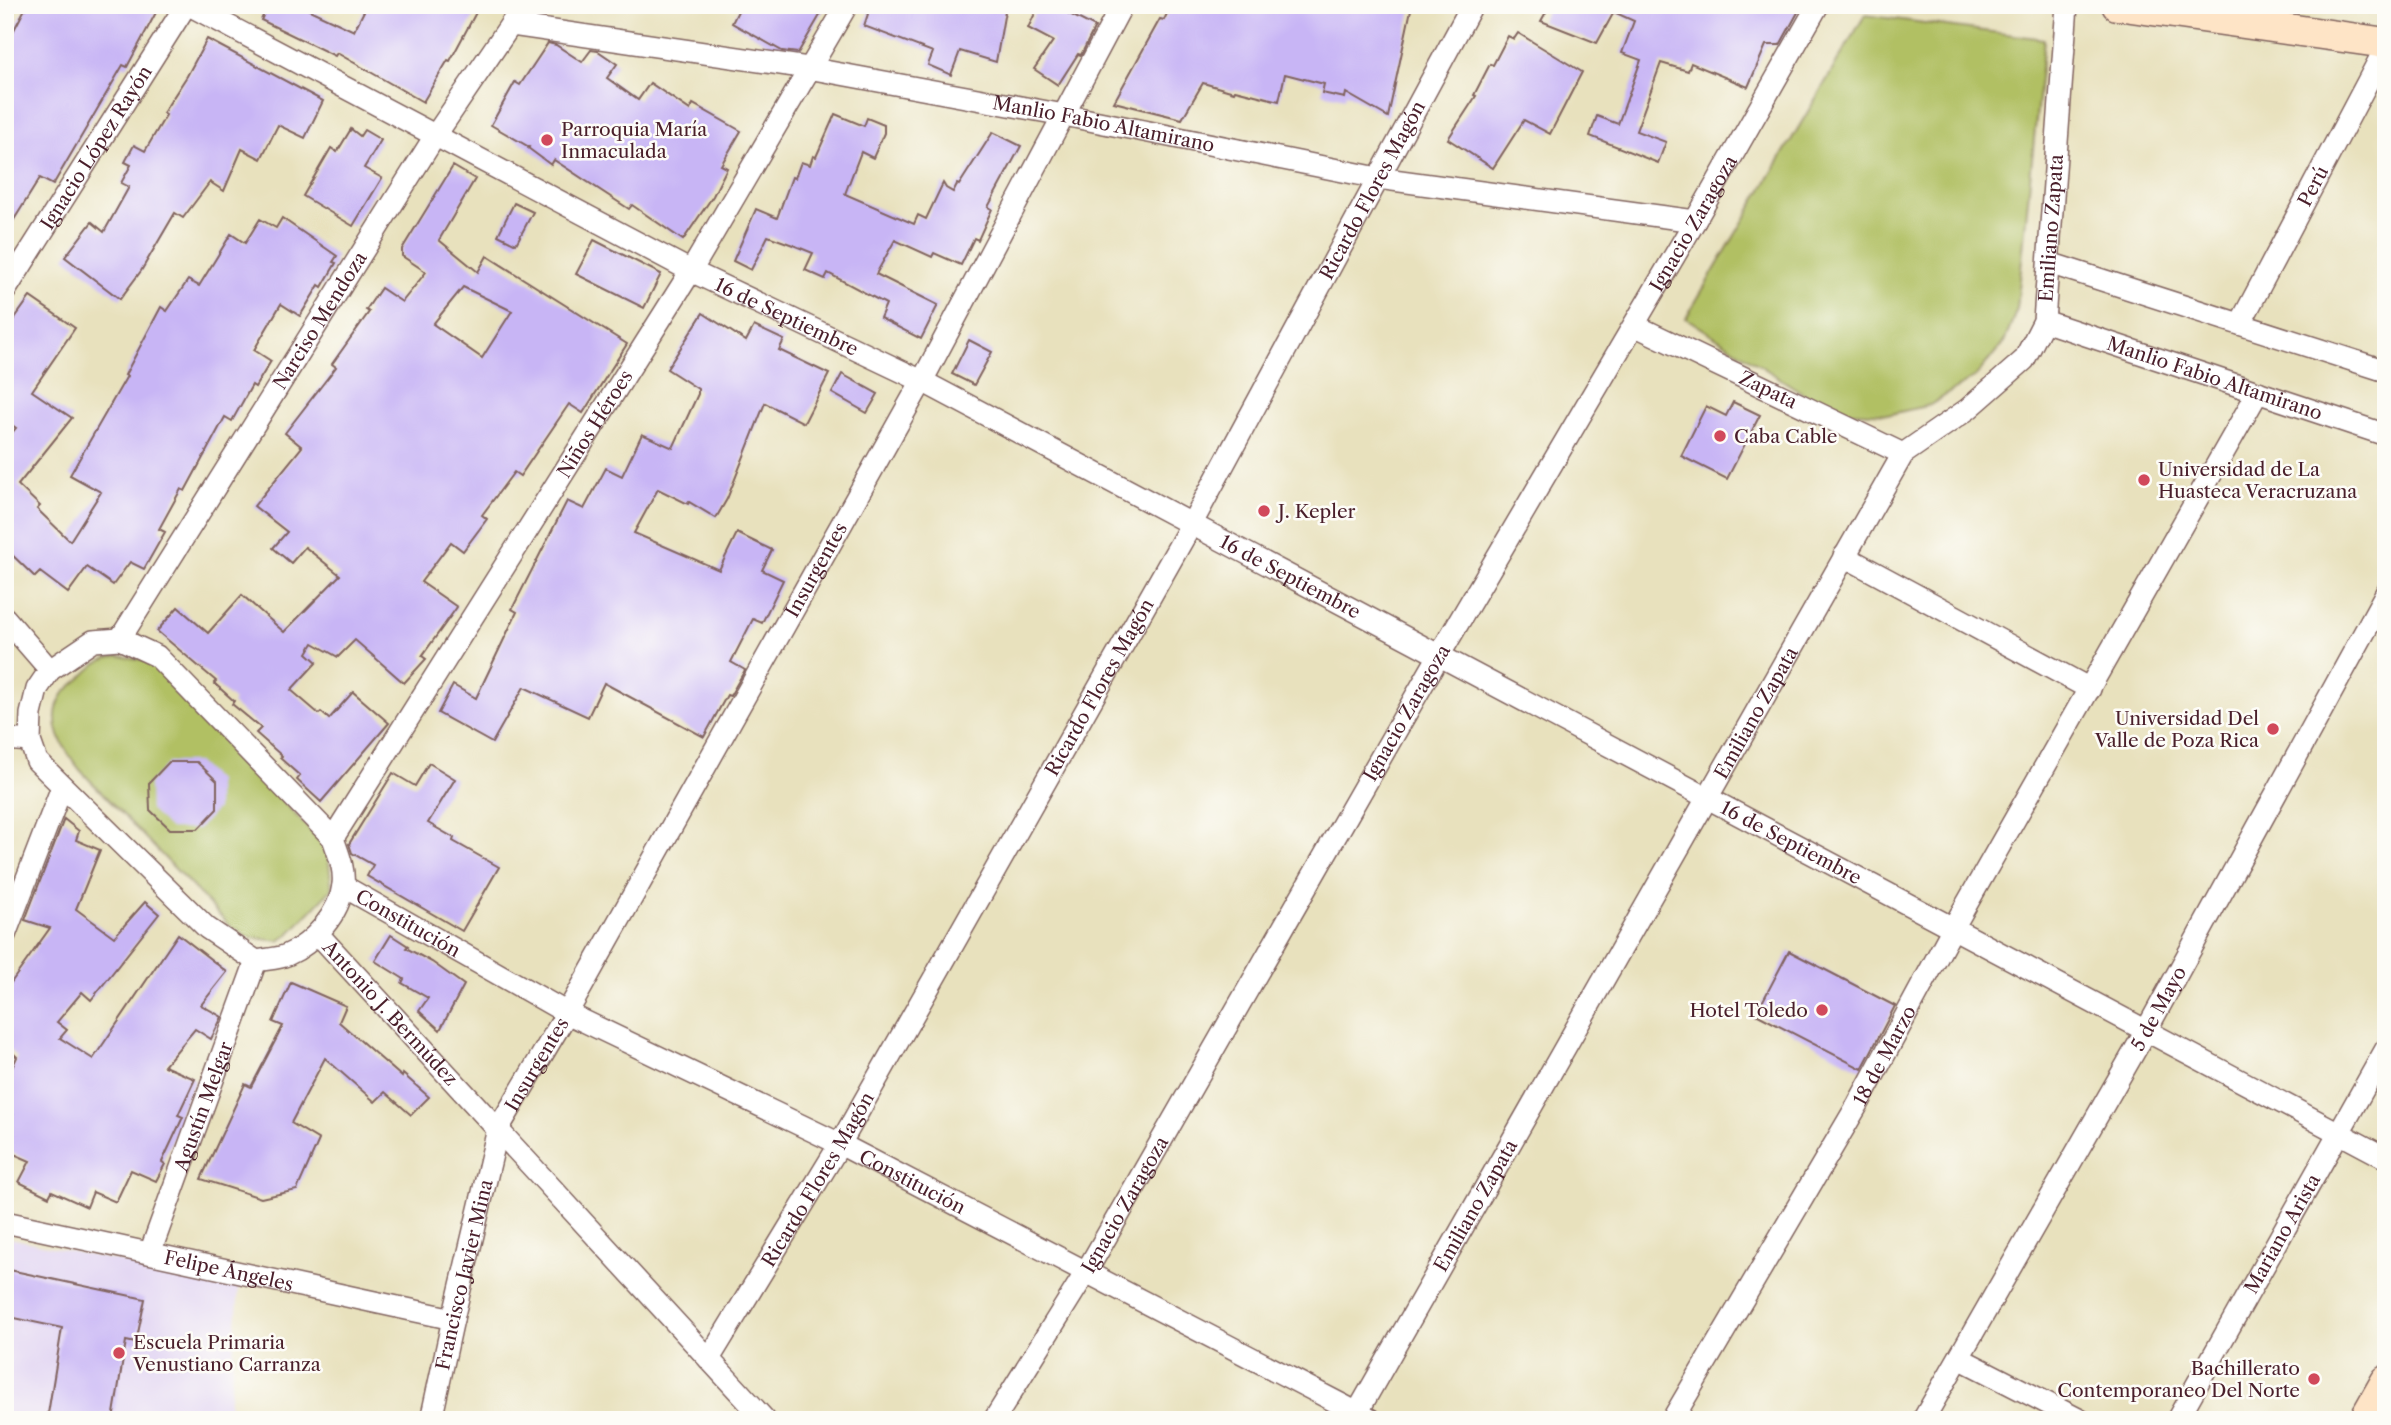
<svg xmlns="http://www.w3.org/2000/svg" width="2391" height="1425" font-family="'Libre Caslon Text',serif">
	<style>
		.built { fill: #e1d4f3 }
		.green { fill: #b1c063; stroke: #7e7047; stroke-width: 2 }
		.building { fill: #c8b5f5; fill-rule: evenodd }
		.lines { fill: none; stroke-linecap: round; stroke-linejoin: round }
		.street-casing { stroke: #81635e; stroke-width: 24 }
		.secondary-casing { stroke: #81635e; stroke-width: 33 }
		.street { stroke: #fff; stroke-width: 21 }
		.secondary { stroke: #fee4c6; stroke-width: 30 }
		.poi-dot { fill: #d1495b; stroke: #fdfcf7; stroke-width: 2.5 }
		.labels { text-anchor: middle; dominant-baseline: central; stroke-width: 5; stroke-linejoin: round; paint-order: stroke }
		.street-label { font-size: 19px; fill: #4a1f2b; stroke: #fdfcf7 }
		.poi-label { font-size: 19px; fill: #4a1f2b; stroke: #fdfcf7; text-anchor: start }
	</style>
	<rect width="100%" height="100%" fill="#fdfcf7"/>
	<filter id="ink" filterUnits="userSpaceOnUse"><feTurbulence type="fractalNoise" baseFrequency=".0143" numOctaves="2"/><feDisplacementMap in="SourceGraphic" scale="14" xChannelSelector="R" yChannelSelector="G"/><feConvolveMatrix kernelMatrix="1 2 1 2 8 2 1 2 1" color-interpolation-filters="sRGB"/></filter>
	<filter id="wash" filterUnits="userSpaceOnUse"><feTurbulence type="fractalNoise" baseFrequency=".00686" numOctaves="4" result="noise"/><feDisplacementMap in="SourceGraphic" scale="28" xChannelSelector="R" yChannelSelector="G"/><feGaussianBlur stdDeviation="1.57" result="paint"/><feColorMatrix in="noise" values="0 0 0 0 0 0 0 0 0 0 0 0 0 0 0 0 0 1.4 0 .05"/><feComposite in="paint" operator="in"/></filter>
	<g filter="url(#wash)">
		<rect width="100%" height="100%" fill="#e8e1bd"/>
		<!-- built -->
		<path class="built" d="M5,1237L239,1287L228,1420H5Z"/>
		<!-- green -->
		<g class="green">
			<path d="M1865,15L2044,39L2017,309L2004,342L1976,376L1930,405L1891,414L1852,412L1812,399L1686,318Z"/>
			<path d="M118,656L146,660L158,667L321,842L328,854L332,889L289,934L279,941L248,937L232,928L81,771C64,750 46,723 62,696C66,689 76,683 82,677C94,665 101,658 118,656Z"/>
		</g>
		<g id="blocks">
			<!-- building -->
			<g class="building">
				<path d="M27,5H160L127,67L123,65L53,185L40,178L5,234V47Z"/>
				<path d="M268,5H299L354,31L367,5H480L450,61L448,60L423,102L337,53L335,56L261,20Z"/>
				<path d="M741,5H826L798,53L782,51L732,23Z"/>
				<path d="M871,5H1006L996,62L960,51L951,75L928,65L933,52L864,26Z"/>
				<path d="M1039,5H1052L1095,27L1081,55L1078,54L1058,85L1034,69L1053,41L1028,28Z"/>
				<path d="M1171,5H1412L1388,117L1346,93L1345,98L1322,93L1324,84L1285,74L1279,101L1235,90L1234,92L1203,83L1182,119L1114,102L1160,19L1164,20Z"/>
				<path d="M1550,5H1802L1780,45H1766L1748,87L1691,63L1688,71L1661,63L1636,131L1666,142L1658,163L1590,136L1597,116L1618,124L1641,60L1622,53L1634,21L1614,12L1597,43L1541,21Z"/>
				<path d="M1518,33L1582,72L1550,134L1524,120L1493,168L1448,139L1476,96L1474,95L1490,64L1493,65L1508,36L1514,39Z"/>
				<path d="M207,39L323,101L305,138L278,125L261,159L242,149L224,191L210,182L183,218L175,213L141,271L120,299L65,257L92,222L104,232L129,187L121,183L131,165L125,162L134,145L145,151L166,115L163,113L187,76Z"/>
				<path d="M548,43L556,45L582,62L591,50L598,51L617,64L607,78L638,100L650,83L690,110L693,104L741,131L721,165L727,168L713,196L683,240L632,205L629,209L554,160L551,165L528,148L529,147L491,125L515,82L520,85Z"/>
				<path d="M835,114L864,126L867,118L884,125V133L873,158L861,152L845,194L914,224L918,215L926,219L943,183L946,188L953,192L957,184L959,185L993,132L1021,146L988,207L992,209L978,240L974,238L961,265L934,253L932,257L895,240L876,274L938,305L921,339L880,318L886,304L828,273L825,279L805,270L813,253L793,245L768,236L751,270L733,261L756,209L777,218L792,177L795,178L801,162L810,165L813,156L816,157Z"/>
				<path d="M351,129L360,136L364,130L381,140L364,168L382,178L353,226L303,196L331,148L337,152Z"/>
				<path d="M453,166L475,179L439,240L478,272L487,256L627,344L583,413L569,404L520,476L514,472L482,515L487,519L463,551L451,542L421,582L457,607L422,656L426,659L404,683L355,640L338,657L313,643L307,653L317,662L291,690L319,714L321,712L329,719L353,692L389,723L321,802L297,780L300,776L280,758L282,756L256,733L261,728L232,704L234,701L214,683L216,681L157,631L178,607L208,633L242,595L284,632L340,575L305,547L291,563L273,548L287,532L254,506L302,447L285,433L336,367L332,364L369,312L366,310L381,288L402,302L426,272L402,256V249ZM463,287L512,311L482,358L433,324Z"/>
				<path d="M514,203L533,212L516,244L498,235Z"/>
				<path d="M282,218L337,256L333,262L336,263L322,287L319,285L300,316L281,304L254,350L271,361L255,387L252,385L232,421L225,417L185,491L181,489L159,529L165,532L144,569L130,562L113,585L87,567L68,593L40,572L35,577L5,548V441L16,428L5,420V332L30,297L75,328L32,391L72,418L18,485L40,506L37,509L70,541L101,492L70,475L127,376L125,375L161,307L167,311L188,280L199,286L231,234L245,243L260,219L276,228Z"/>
				<path d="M594,240L661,274L644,308L576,274Z"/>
				<path d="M703,313L746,341L754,326L784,340L779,350L829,374L804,423L765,403L727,499L716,518L689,502L688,504L658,489L634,533L719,570L737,533L772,550L762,570L783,580L762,623L753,619L731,662L745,670L730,696L727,695L704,737L604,683L588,717L524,687L492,743L438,713L453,685L476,698L517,612L512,609L567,501L584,509L606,468L622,476L642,434L673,448L698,394V389L667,369Z"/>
				<path d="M969,340L992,352L974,385L952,374Z"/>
				<path d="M842,374L878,394L867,413L832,393Z"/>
				<path d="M1733,402L1760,415L1727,479L1681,456L1706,406L1726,416Z"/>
				<path d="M169,762H197L217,781V809L198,829H170L150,810L149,783Z"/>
				<path d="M429,763L455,779L428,823L454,838L453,841L499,867L462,931L367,876L373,865L352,853L349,844L393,773L415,786Z"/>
				<path d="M64,819L79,831L76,840L100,850L76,909L114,937L145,902L159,914L91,1000L82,992L57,1022L67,1030L60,1038L93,1059L178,934L227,972L201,1005L222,1017L211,1039L195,1029L164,1066L195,1079L178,1115L183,1117L162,1162L165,1164L156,1181L131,1170L116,1202L93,1192L87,1207L52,1191L49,1197L19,1182L30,1161L5,1150V1130L13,1115L5,1112V1083L17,1057L5,1045V991L50,928L25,920Z"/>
				<path d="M391,935L408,946L406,948L432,962L464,985L440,1030L419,1011L428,998L402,983L404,979L375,961Z"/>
				<path d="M1789,951L1895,1006L1862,1069L1756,1014Z"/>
				<path d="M291,982L346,1006L339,1022L402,1077L403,1074L429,1097L411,1115L385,1092L375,1102L325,1058L291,1123L319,1140L297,1190L261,1198L201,1179L245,1084L251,1087L283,1026L273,1022Z"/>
				<path d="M5,1269L145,1299L136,1343L126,1341L113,1420H47L62,1328L5,1316Z"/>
			</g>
		</g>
	</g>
	<g filter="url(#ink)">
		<use href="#blocks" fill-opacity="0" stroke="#81635e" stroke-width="2"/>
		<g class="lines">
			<!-- street casing -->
			<g class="street-casing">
				<g id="street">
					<path id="s1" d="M189,5L691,271L922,381L2386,1158"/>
					<path id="s2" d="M512,25L808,68L1064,115L1378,178L1695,221"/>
					<path d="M2049,263L2386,371"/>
					<path id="s3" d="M5,291L186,5"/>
					<path id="s4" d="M2044,321L2386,435"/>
					<path id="s5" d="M2240,324L2386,47"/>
					<path id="s6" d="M1634,325L1903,454"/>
					<path d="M1844,556L2090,689"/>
					<path d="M5,618L50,670"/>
					<path d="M120,639L157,656L333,838C338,853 345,868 343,885C340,913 313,944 287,955C278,959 265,959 256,961L207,928L37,761L30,741L31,714L37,689L50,670L93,641Z"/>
					<path id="s7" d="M120,639L435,136L524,5"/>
					<path d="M5,739L30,741"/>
					<path id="s8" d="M333,838L691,271L847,5"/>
					<path id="s9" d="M343,886L567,1013L840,1144L1371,1420"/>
					<path id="s10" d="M318,934L765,1420"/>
					<path d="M5,935L62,787"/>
					<path id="s11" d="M5,1222L453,1319"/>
					<path id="s12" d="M150,1253L256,961"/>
					<path d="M1959,1358L2080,1420"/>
					<path id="s13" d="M709,1359L840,1144L1191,525L1472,5"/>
					<path id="s14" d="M431,1420L453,1319L498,1129L567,1013L922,381L1122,5"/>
					<path id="s15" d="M994,1420L1086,1272L1440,654L1695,221L1818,5"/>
					<path id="s16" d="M1353,1420L1903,454L1968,409L2024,360L2044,321L2067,5"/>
					<path id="s17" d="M1672,1420L1858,1104L1953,928L2258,392"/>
					<path id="s18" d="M1923,1420L2146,1031L2386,593"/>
					<path id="s19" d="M2177,1420L2386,1049"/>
				</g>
			</g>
			<!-- secondary casing -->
			<g class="secondary-casing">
				<g id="secondary">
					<path d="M2117,5L2386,43"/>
					<path d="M2364,1420L2386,1381"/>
				</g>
			</g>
			<!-- street -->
			<use href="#street" class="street"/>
			<!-- secondary -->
			<use href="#secondary" class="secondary"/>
		</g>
	</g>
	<!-- markers -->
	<g class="poi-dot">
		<circle cx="547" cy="140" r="7"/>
		<circle cx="1720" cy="436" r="7"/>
		<circle cx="2144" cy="480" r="7"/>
		<circle cx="1264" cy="511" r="7"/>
		<circle cx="2273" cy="729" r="7"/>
		<circle cx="1822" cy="1010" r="7"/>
		<circle cx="119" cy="1353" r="7"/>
		<circle cx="2314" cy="1379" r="7"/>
	</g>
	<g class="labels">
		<!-- street labels -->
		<g class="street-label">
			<text stroke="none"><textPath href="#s2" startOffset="600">Manlio Fabio Altamirano</textPath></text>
			<text stroke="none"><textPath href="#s3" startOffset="170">Ignacio López Rayón</textPath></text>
			<text stroke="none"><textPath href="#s5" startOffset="156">Perú</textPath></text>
			<text stroke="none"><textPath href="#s13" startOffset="1344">Ricardo Flores Magón</textPath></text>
			<text stroke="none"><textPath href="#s15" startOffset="1386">Ignacio Zaragoza</textPath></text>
			<text stroke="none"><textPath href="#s16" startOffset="1402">Emiliano Zapata</textPath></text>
			<text stroke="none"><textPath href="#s1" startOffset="674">16 de Septiembre</textPath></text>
			<text stroke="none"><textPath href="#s7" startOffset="376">Narciso Mendoza</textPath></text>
			<text stroke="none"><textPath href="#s4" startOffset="180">Manlio Fabio Altamirano</textPath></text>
			<text stroke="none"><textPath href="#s6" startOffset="149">Zapata</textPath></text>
			<text stroke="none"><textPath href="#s8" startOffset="490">Niños Héroes</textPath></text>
			<text stroke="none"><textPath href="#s14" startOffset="942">Insurgentes</textPath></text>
			<text stroke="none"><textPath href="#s1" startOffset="1241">16 de Septiembre</textPath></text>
			<text stroke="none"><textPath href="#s13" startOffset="777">Ricardo Flores Magón</textPath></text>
			<text stroke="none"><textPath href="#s15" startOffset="819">Ignacio Zaragoza</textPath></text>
			<text stroke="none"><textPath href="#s16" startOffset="814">Emiliano Zapata</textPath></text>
			<text stroke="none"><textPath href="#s1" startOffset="1808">16 de Septiembre</textPath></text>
			<text stroke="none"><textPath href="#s9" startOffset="75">Constitución</textPath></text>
			<text stroke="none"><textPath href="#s18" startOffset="474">5 de Mayo</textPath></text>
			<text stroke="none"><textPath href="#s10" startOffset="107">Antonio J. Bermúdez</textPath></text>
			<text stroke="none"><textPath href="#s17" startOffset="422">18 de Marzo</textPath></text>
			<text stroke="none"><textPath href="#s14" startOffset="374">Insurgentes</textPath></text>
			<text stroke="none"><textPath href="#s12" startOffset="156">Agustín Melgar</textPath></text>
			<text stroke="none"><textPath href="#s13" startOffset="210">Ricardo Flores Magón</textPath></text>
			<text stroke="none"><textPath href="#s9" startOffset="642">Constitución</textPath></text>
			<text stroke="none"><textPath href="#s15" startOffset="252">Ignacio Zaragoza</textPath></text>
			<text stroke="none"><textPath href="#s16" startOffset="247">Emiliano Zapata</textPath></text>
			<text stroke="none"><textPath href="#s19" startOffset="214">Mariano Arista</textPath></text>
			<text stroke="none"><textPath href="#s11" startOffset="229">Felipe Ángeles</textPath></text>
			<text stroke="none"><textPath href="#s14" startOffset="149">Francisco Javier Mina</textPath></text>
		</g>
		<!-- poi labels -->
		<g class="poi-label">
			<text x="561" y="129">Parroquia María<tspan x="561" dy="22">Inmaculada</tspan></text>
			<text x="1734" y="436">Caba Cable</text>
			<text x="2158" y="469">Universidad de La<tspan x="2158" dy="22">Huasteca Veracruzana</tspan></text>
			<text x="1278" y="511">J. Kepler</text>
			<text x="2259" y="718" text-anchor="end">Universidad Del<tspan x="2259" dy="22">Valle de Poza Rica</tspan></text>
			<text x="1808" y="1010" text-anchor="end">Hotel Toledo</text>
			<text x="133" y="1342">Escuela Primaria<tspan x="133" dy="22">Venustiano Carranza</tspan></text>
			<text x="2300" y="1368" text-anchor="end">Bachillerato<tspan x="2300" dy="22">Contemporaneo Del Norte</tspan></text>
		</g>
	</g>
	<!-- margin -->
	<rect width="2391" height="1425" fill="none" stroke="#fdfcf7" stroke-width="28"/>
</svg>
